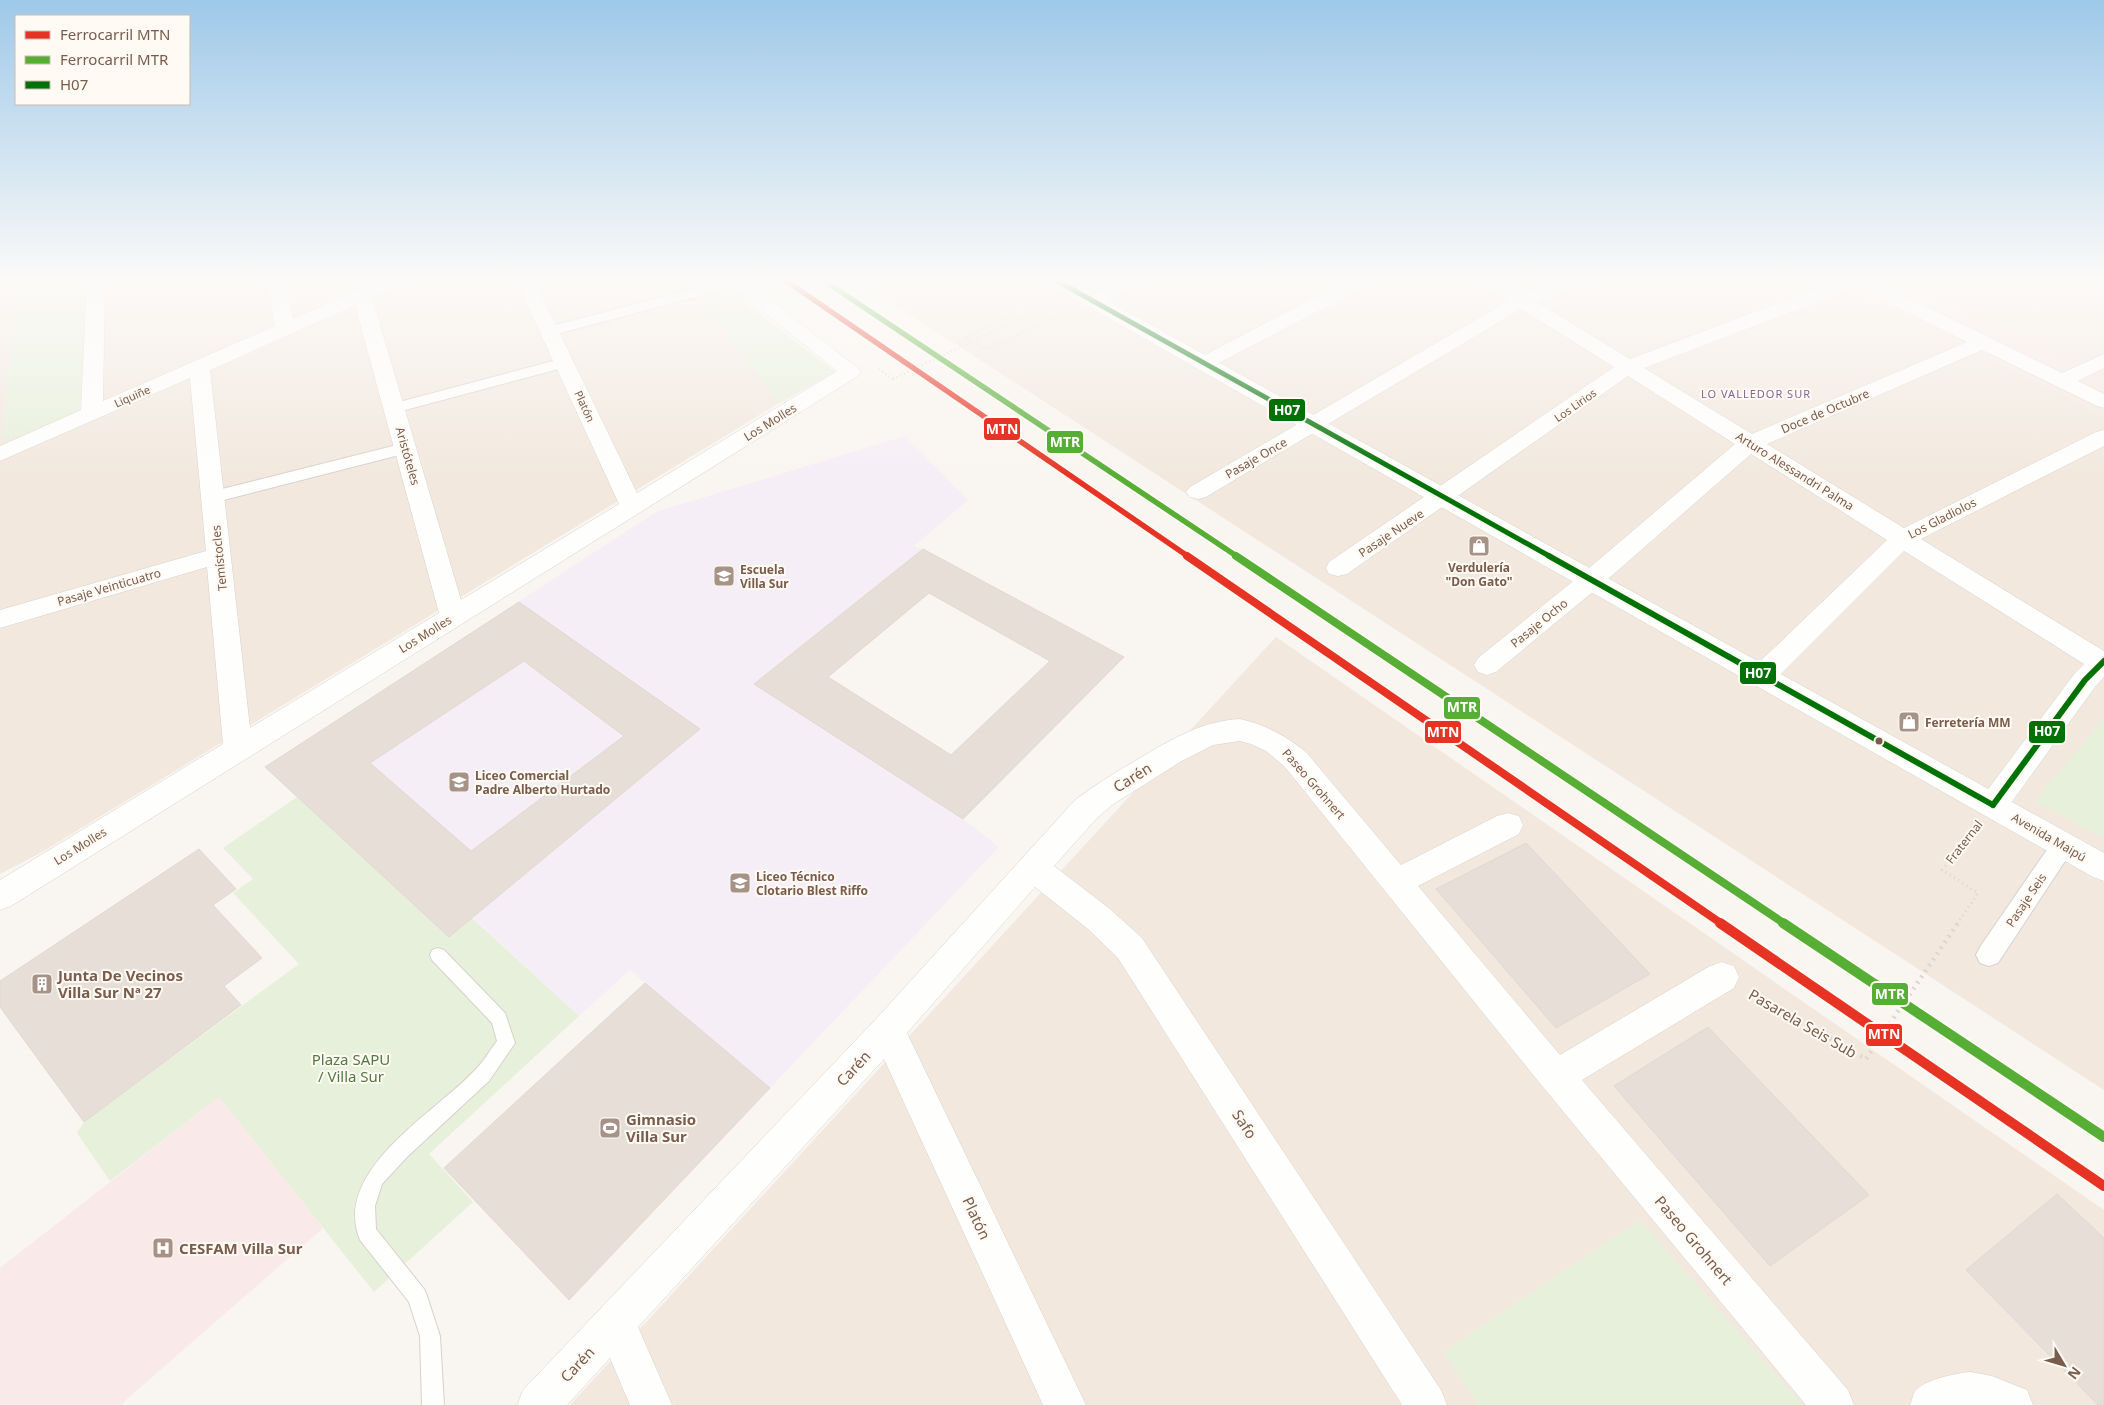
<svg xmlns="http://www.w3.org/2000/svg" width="2104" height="1405" font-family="'Noto Sans',sans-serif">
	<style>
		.residential { fill: #f2e8de }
		.commercial { fill: #f6e8e1 }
		.education { fill: #f6eef6 }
		.medical { fill: #fae9e9 }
		.green { fill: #e7f0db }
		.building { fill: #e6ded7; stroke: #e2d8d2; fill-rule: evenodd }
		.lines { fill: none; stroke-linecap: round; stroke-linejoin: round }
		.service-casing { stroke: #d7d1cb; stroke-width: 2 }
		.pedestrian-casing { stroke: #d7d1cb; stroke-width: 2 }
		.minor-casing { stroke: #d7d1cb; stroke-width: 1 }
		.secondary-casing { stroke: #d9d2cb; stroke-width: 1 }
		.path-far2 { stroke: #dcd5d0; stroke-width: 2.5; stroke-dasharray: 1 3; stroke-linecap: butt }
		.path-far1 { stroke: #dcd5d0; stroke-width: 3; stroke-dasharray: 1 4; stroke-linecap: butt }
		.path { stroke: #dcd5d0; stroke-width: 4.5; stroke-dasharray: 2 5; stroke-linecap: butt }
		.service { fill: #fefefd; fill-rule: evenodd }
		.pedestrian { fill: #fefefd; fill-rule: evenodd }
		.minor { fill: #fefefd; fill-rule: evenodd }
		.secondary { fill: #fefefd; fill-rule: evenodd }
		.path-bridge { stroke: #dcd5d0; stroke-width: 2.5; stroke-dasharray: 1 3; stroke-linecap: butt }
		.bus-1-far1-casing { stroke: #fffaf3; stroke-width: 8 }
		.bus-1-casing { stroke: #fffaf3; stroke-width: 10 }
		.bus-1-far1 { stroke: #007106; stroke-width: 5 }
		.bus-1 { stroke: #007106; stroke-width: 6 }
		.rail-1-far2-casing { stroke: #fffaf3; stroke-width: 9 }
		.rail-1-far1-casing { stroke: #fffaf3; stroke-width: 11 }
		.rail-1-casing { stroke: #fffaf3; stroke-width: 14 }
		.rail-2-far2-casing { stroke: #fffaf3; stroke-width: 9 }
		.rail-2-far1-casing { stroke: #fffaf3; stroke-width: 11 }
		.rail-2-casing { stroke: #fffaf3; stroke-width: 14 }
		.rail-1-far2 { stroke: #e63323; stroke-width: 5.5 }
		.rail-1-far1 { stroke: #e63323; stroke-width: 8 }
		.rail-1 { stroke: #e63323; stroke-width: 10 }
		.rail-2-far2 { stroke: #56ae35; stroke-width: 5.5 }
		.rail-2-far1 { stroke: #56ae35; stroke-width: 8 }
		.rail-2 { stroke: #56ae35; stroke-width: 10 }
		.bus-dot { fill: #7a5c4d; stroke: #fffaf3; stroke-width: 2 }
		.labels { text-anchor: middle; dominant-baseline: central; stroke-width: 4; stroke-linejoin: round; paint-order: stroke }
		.far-neighbourhood-label { font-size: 11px; letter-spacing: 1px; fill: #846695; stroke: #fffaf3 }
		.far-street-label { font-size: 11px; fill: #7a5c4d; stroke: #fffaf3 }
		.street-label { font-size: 12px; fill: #7a5c4d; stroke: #fffaf3 }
		.poi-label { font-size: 12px; font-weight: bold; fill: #7a5c4d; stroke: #fffaf3; text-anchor: start }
		.near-street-label { font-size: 15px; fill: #7a5c4d; stroke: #fffaf3 }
		.near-poi-label { font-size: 15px; font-weight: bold; fill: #7a5c4d; stroke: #fffaf3; text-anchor: start }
		.near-park-label { font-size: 15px; fill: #537a41; stroke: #fffaf3 }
		.line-badge { stroke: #fffaf3; stroke-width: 2 }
		.badge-label { font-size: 14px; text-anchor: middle; font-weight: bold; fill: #fff }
	</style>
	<rect width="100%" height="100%" fill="#f9f5f0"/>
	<!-- residential -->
	<g class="residential">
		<path d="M0,278H760L769,284L740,299L835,372L779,403L42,852L0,874Z"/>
		<path d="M854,278H2104V1090L1872,939Z"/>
		<path d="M1276,637L2104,1210V1405H570Z"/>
	</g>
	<!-- commercial -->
	<path class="commercial" d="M1829,278H1893L2104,378V416Z"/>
	<!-- education -->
	<path class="education" d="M905,436L968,500L914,546L923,549L754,684L963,819L999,847L770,1088L630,970L579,1016L473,918L449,937L265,767L656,512Z"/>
	<!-- medical -->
	<path class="medical" d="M219,1097L323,1228L120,1405H0V1268Z"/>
	<!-- green -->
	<g class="green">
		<path d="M18,278H89L86,409C66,418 22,443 2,436Z"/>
		<path d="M728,290L740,299L835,372L779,403L700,297Z"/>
		<path d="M2104,718V839L2035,801Z"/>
		<path d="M297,797L449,937L472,918L579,1016L429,1154L473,1202L374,1292L219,1097L110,1181L77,1133L84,1122L299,964L233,893L253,879L223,848Z"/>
		<path d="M1640,1220L1803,1405H1479L1443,1352Z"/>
	</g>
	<!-- building -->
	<g class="building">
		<path d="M923,549L1124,657L963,819L754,684ZM929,593L1050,661L951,755L828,677Z"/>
		<path d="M519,602L700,729L449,937L265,767ZM524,661L624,736L471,851L370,763Z"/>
		<path d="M1526,843L1650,974L1556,1028L1436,889Z"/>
		<path d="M199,849L236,889L213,905L262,958L224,986L241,1005L84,1122L0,1007V981Z"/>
		<path d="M645,983L770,1088L569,1300L444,1168Z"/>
		<path d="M1708,1027L1869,1195L1770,1266L1614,1086Z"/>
		<path d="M2057,1194L2104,1238V1405H2098L1966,1270Z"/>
	</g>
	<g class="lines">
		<!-- service casing -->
		<g class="service-casing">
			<path id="service" d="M438,948L444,950L505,1013L515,1043L489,1081L408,1156L382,1184L375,1206L376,1229L424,1289L427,1296L440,1336L444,1405H422L420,1336L409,1302L360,1240C331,1170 437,1112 476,1069C484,1061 490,1050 497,1041L492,1023L432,960L430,955L432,950Z"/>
		</g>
		<!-- pedestrian casing -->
		<g class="pedestrian-casing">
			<g id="pedestrian">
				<path d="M734,278L741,279L743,282L741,285L549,336L544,334L541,331L544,328Z"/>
				<path d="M564,358L570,360L572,363L570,366L394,413L388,411L386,408L388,405Z"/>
				<path d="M405,443L411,444L414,448L411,452L212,503L206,501L203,497L206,493Z"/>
				<path d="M2063,835L2071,838L2075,845L2071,852L1998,963L1989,966L1980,963L1976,955L1980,947L2055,838Z"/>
			</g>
		</g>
		<!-- minor casing -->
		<g class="minor-casing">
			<g id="minor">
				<path d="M87,278H105L103,401L275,326L267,278H285L293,319L386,278H411L409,282L372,298L461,600L619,504L515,278H533L637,493L837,371L721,278H742L858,368L861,372L858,376L11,906L0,910V880L223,744L207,567L0,628V610L206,551L190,378L0,461V446L81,410ZM355,305L439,613L250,728L210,370Z"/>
				<path d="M1125,278H1149L1147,282L1100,305L1093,307L1086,305L1083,301L1086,297Z"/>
				<path d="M1352,278H1376L1374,282L1211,367L1204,369L1197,367L1194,363L1197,359Z"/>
				<path d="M1476,278H1498L1524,294L1569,278H1597L1595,282L1537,302L1630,359L1844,278H1873L1872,280L2062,373L2104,354V368L2078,381L2104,394V408L2097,406L1982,350L1767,444L1904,528L2096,432L2104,430V446L1921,539L2104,651V677L2095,687L2003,814L1993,817L1983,814L1978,805L1983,796L2075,673L2084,664L1904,551L1772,683L1762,686L1752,683L1749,676L1752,669L1887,540L1751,454L1600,586L1496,672L1487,675L1478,672L1474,665L1478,658L1582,574L1735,444L1628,376L1347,574L1338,576L1329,574L1326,568L1329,562L1614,367L1521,309L1206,497L1198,499L1190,497L1186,492L1190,487L1508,301L1478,282ZM1857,287L1967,342L1752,434L1644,368Z"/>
				<path d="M1240,719C1266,725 1284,735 1305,751L1401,865L1497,816L1508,813L1519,816L1523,825L1519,834L1418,886L1560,1055L1710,966L1722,962L1734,966L1739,977L1734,988L1582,1080L1848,1390L1854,1405H1806L1543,1087L1285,767L1266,751L1251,744L1240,741L1213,745L1180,762L1112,805L1097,818L1054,866L1110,909L1142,938L1441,1390L1447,1405H1402L1118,958L1088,929L1035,887L907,1033L1086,1405H1043L884,1059L638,1327L672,1405H630L610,1358L567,1405H517L523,1390L876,1019L1075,800C1096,784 1118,771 1140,758C1172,739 1202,721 1240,719Z"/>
				<path d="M1971,1372L1992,1376L2027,1390L2033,1405H1910C1912,1401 1913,1393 1916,1390C1927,1379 1957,1373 1971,1372Z"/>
			</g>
		</g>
		<!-- secondary casing -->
		<g class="secondary-casing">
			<path id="secondary" d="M1043,278H1066L2104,853V881L2093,877L1045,282Z"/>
		</g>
		<!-- path-far2 -->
		<g class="path-far2">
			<path d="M966,337L1015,314L1021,318"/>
			<path d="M966,338L985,349L1064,314"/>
			<path d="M879,369L893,379"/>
		</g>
		<!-- path-far1 -->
		<path class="path-far1" d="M1957,924L1978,893L1942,870L1974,830"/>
		<!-- path -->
		<path class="path" d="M1751,993L1866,1059L1958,923"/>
		<!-- service -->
		<use href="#service" class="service"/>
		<!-- pedestrian -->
		<use href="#pedestrian" class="pedestrian"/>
		<!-- minor -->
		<use href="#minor" class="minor"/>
		<!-- secondary -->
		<use href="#secondary" class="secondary"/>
		<!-- path-bridge -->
		<path class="path-bridge" d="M893,379L1021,318"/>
		<!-- bus-1-far1 casing -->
		<g class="bus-1-far1-casing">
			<path id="bus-1-far1" d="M1052,278L1551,557"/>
		</g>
		<!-- bus-1 casing -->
		<g class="bus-1-casing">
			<g id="bus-1">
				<path d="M1549,556L1993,805"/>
				<path d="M1993,805L2085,680L2104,661"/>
			</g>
		</g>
		<!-- bus-1-far1 -->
		<use href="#bus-1-far1" class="bus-1-far1"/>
		<!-- bus-1 -->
		<use href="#bus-1" class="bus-1"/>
		<!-- rail-1-far2 casing -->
		<g class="rail-1-far2-casing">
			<path id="rail-1-far2" d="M782,278L1189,557"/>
		</g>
		<!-- rail-1-far1 casing -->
		<g class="rail-1-far1-casing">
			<path id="rail-1-far1" d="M1187,556L1722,924"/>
		</g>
		<!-- rail-1 casing -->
		<g class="rail-1-casing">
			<path id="rail-1" d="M1720,923L2104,1186"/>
		</g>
		<!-- rail-2-far2 casing -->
		<g class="rail-2-far2-casing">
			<path id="rail-2-far2" d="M820,278L1238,557"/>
		</g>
		<!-- rail-2-far1 casing -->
		<g class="rail-2-far1-casing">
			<path id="rail-2-far1" d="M1236,556L1785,924"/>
		</g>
		<!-- rail-2 casing -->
		<g class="rail-2-casing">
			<path id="rail-2" d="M1783,923L2104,1137"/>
		</g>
		<!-- rail-1-far2 -->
		<use href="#rail-1-far2" class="rail-1-far2"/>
		<!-- rail-1-far1 -->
		<use href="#rail-1-far1" class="rail-1-far1"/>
		<!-- rail-1 -->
		<use href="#rail-1" class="rail-1"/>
		<!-- rail-2-far2 -->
		<use href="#rail-2-far2" class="rail-2-far2"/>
		<!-- rail-2-far1 -->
		<use href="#rail-2-far1" class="rail-2-far1"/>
		<!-- rail-2 -->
		<use href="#rail-2" class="rail-2"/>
	</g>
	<!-- sky -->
	<linearGradient id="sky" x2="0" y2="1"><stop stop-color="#9ec9e9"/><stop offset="0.59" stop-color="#fcfaf8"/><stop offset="1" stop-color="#fcfaf8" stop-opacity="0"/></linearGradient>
	<rect width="2104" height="475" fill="url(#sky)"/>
	<!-- icons -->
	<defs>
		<g id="shop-square" transform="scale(1.125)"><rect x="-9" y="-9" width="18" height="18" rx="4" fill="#a69286" stroke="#fffaf3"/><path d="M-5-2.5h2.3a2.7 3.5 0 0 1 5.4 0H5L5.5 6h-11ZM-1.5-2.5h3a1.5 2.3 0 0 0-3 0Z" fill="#fff"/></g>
		<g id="school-square" transform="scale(1.125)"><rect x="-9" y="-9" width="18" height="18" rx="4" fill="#a69286" stroke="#fffaf3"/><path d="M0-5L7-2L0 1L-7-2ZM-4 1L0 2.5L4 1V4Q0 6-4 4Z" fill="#fff"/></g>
		<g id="building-square" transform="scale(1.125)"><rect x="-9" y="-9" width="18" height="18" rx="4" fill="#a69286" stroke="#fffaf3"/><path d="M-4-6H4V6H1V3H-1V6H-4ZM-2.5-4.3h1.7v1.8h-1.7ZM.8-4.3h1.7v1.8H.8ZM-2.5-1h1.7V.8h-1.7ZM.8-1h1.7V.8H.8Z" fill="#fff"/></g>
		<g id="stadium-square" transform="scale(1.125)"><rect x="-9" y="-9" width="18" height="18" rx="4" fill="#a69286" stroke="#fffaf3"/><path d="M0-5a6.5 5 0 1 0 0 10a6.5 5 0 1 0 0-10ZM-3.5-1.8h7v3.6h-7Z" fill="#fff"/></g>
		<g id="hospital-square" transform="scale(1.125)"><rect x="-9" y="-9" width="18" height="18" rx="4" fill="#a69286" stroke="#fffaf3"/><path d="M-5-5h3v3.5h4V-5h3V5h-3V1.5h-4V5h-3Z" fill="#fff"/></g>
	</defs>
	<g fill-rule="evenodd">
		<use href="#shop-square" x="1479" y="546"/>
		<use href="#school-square" x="724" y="576"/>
		<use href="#shop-square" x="1909" y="722"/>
		<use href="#school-square" x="459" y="782"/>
		<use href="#school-square" x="740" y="883"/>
		<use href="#building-square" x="42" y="984"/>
		<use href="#stadium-square" x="610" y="1128"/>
		<use href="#hospital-square" x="163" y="1248"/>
	</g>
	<!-- markers -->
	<circle class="bus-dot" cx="1879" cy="741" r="4.5"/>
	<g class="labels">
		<!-- far-neighbourhood labels -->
		<g class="far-neighbourhood-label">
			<text x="1756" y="393">LO VALLEDOR SUR</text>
		</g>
		<!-- far-street labels -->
		<g class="far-street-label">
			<text transform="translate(132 396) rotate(-24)">Liquiñe</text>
			<text transform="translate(1575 405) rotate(-35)">Los Lirios</text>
			<text transform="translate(585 406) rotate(65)">Platón</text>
		</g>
		<!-- street labels -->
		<g class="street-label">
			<text transform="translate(1825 411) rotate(-23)">Doce de Octubre</text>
			<text transform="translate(770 422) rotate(-32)">Los Molles</text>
			<text transform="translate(408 456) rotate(74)">Aristóteles</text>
			<text transform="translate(1256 458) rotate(-30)">Pasaje Once</text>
			<text transform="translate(1795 471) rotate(32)">Arturo Alessandri Palma</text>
			<text transform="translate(1942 518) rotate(-27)">Los Gladiolos</text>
			<text transform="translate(1391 533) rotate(-34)">Pasaje Nueve</text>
			<text transform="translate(219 558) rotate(-96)">Temístocles</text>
			<text transform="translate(109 587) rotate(-16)">Pasaje Veinticuatro</text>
			<text transform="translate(1539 623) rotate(-39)">Pasaje Ocho</text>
			<text transform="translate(425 634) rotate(-32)">Los Molles</text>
			<text transform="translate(1314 784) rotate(49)">Paseo Grohnert</text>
			<text transform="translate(2049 837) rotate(30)">Avenida Maipú</text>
			<text transform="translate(1964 842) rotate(-52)">Fraternal</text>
			<text transform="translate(80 846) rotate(-32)">Los Molles</text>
			<text transform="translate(2026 900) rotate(-56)">Pasaje Seis</text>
		</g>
		<!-- poi labels -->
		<g class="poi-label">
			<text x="1479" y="567" text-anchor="middle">Verdulería<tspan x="1479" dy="14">"Don Gato"</tspan></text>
			<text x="740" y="569">Escuela<tspan x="740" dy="14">Villa Sur</tspan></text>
			<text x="1925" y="722">Ferretería MM</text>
			<text x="475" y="775">Liceo Comercial<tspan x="475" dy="14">Padre Alberto Hurtado</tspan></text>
			<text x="756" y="876">Liceo Técnico<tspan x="756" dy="14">Clotario Blest Riffo</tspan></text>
		</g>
		<!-- near-street labels -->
		<g class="near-street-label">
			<text transform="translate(1132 777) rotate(-32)">Carén</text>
			<text transform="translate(1803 1023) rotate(30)">Pasarela Seis Sub</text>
			<text transform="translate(853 1068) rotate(-47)">Carén</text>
			<text transform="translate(1245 1124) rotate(57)">Safo</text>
			<text transform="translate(977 1218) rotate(65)">Platón</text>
			<text transform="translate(1694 1240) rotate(50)">Paseo Grohnert</text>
			<text transform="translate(577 1364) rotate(-47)">Carén</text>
		</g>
		<!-- near-poi labels -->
		<g class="near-poi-label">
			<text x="58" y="975">Junta De Vecinos<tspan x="58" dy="17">Villa Sur Nª 27</tspan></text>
			<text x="626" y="1119">Gimnasio<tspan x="626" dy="17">Villa Sur</tspan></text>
			<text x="179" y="1248">CESFAM Villa Sur</text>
		</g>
		<!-- near-park labels -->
		<g class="near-park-label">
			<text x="351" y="1059">Plaza SAPU<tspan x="351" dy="17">/ Villa Sur</tspan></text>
		</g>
	</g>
	<g class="line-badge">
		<rect x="1268" y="398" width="38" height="24" rx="5" fill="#007106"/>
		<rect x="983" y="417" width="38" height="24" rx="5" fill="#e63323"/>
		<rect x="1046" y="430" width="38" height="24" rx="5" fill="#56ae35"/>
		<rect x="1739" y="661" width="38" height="24" rx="5" fill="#007106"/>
		<rect x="1443" y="696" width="38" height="24" rx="5" fill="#56ae35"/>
		<rect x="2028" y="720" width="38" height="24" rx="5" fill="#007106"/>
		<rect x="1424" y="720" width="38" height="24" rx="5" fill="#e63323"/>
		<rect x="1871" y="982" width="38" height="24" rx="5" fill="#56ae35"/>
		<rect x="1865" y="1023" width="38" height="24" rx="5" fill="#e63323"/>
	</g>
	<g class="badge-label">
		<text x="1287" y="415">H07</text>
		<text x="1002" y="434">MTN</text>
		<text x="1065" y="447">MTR</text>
		<text x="1758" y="678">H07</text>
		<text x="1462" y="712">MTR</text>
		<text x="2047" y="736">H07</text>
		<text x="1443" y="737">MTN</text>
		<text x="1890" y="999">MTR</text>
		<text x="1884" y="1039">MTN</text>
	</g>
	<!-- legend -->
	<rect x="15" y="15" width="175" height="90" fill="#fffaf3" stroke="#cabbb1"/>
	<rect x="25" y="31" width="25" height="8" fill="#e63323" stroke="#cabbb1"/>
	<text x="60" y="40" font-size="15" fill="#7a5c4d">Ferrocarril MTN</text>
	<rect x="25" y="56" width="25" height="8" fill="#56ae35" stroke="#cabbb1"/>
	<text x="60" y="65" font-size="15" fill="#7a5c4d">Ferrocarril MTR</text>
	<rect x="25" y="81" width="25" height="8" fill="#007106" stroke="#cabbb1"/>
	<text x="60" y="90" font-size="15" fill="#7a5c4d">H07</text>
	<!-- north arrow -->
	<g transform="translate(2064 1365) rotate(128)" stroke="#fffaf3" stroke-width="4" paint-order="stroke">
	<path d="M0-4L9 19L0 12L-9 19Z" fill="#7a5c4d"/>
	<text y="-8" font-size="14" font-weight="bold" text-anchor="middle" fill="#7a5c4d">N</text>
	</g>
</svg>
